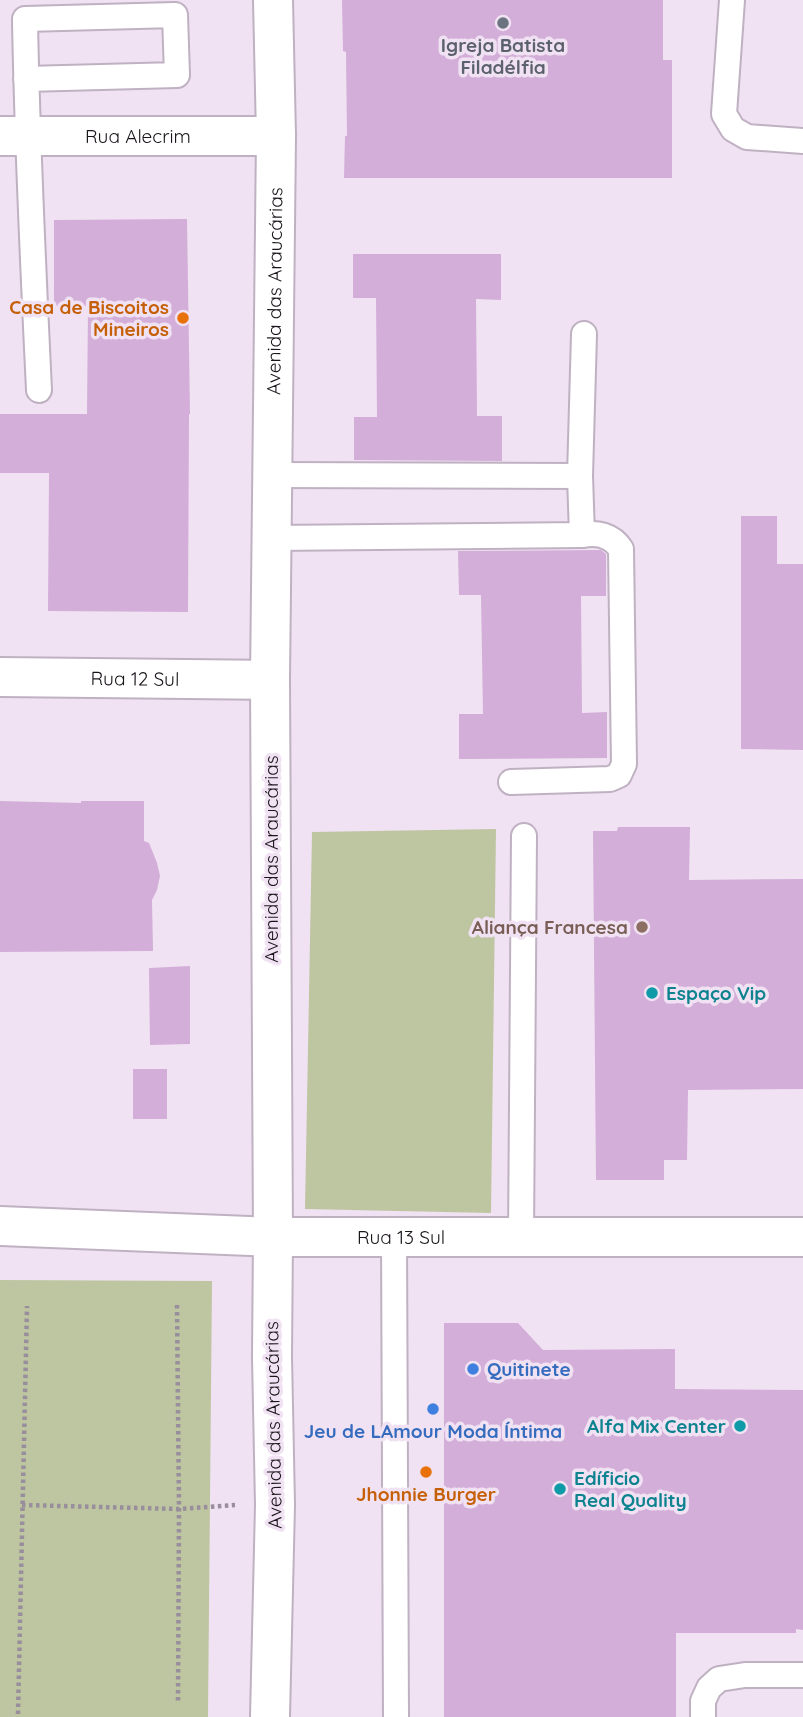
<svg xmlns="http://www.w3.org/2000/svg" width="803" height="1717" font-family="Quicksand,sans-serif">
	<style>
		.green { fill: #bec5a1 }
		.building { fill: #d2aed8 }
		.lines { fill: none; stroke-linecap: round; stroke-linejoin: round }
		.service-casing { stroke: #bfb1c2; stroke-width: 28 }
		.minor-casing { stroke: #bfb1c2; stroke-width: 42 }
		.tertiary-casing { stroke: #bfb1c2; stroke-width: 42 }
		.secondary-casing { stroke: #bfb1c2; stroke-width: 42 }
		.path { stroke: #998e9b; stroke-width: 4.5; stroke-dasharray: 3.5 3.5; stroke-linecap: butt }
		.service { stroke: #fff; stroke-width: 24 }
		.minor { stroke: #fff; stroke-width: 38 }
		.tertiary { stroke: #fff; stroke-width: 38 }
		.secondary { stroke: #fff; stroke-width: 38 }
		.worship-dot { fill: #6b7280; stroke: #f1e2f3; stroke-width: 2.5 }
		.food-dot { fill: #e8710a; stroke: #f1e2f3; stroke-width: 2.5 }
		.education-dot { fill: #8d6e63; stroke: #f1e2f3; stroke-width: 2.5 }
		.culture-dot { fill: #0f9aa8; stroke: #f1e2f3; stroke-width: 2.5 }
		.shop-dot { fill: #3f7fe0; stroke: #f1e2f3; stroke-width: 2.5 }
		.labels { text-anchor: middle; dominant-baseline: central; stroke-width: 7; stroke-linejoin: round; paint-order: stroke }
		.worship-label { font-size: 19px; font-weight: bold; fill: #5b616d; stroke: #f1e2f3 }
		.street-label { font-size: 19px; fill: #19141a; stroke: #f1e2f3 }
		.food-label { font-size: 19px; font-weight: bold; fill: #c56008; stroke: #f1e2f3; text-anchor: end }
		.education-label { font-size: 19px; font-weight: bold; fill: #785e54; stroke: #f1e2f3; text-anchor: end }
		.culture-label { font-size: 19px; font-weight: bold; fill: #0d838f; stroke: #f1e2f3; text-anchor: start }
		.shop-label { font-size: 19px; font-weight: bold; fill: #366cbe; stroke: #f1e2f3; text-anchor: start }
	</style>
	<rect width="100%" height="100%" fill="#f1e2f3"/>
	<!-- green -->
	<g class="green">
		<path d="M496,829L491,1213L305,1209L312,832Z"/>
		<path d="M0,1280L212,1281L208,1717H0Z"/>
	</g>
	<!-- building -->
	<g class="building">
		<path d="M342,0H663V60H672V178H344L345,136H347L346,52L343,51Z"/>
		<path d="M187,219L190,414H189L188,612L48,611L49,473H0V414H87L88,306H54V220Z"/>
		<path d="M353,254H501V300L476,299L477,416H502V461L354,460V417H377L376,298H353Z"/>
		<path d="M741,516H777V564H803V750L741,749Z"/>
		<path d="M601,550L606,554V596H581L582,713L607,712V758L459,759V714H483L481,595H459L458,551Z"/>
		<path d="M0,801L81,803V801H144V841L149,843L157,863L160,876L157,890L152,900L153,951L0,952Z"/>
		<path d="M618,827H690L689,880L803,879V1089L688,1090L687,1160H664V1180H596L593,831H617Z"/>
		<path d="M190,966V1044L150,1045L149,968Z"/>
		<rect x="133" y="1069" width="34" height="50"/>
		<path d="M444,1323H518L543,1350L675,1349V1389L803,1390V1630L796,1629V1633H676V1717H444Z"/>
	</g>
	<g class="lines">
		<!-- service casing -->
		<g class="service-casing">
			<g id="service">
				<path d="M732,0L724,114L733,129L747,137L803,141"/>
				<path d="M26,79L177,75L175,15L25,19C27,142 33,266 39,390"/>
				<path d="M273,475L580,476"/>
				<path d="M272,538L582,535L580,476L584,334"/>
				<path d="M511,782L610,779L619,775L624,764L621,549C612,535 597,532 582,535"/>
				<path d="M394,1237L396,1717"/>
				<path d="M521,1238L524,836"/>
				<path d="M703,1717V1701L709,1688L719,1679L745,1675H803"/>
			</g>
		</g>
		<!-- minor casing -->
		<g class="minor-casing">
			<g id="minor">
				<path id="s1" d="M0,136H276"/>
				<path id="s2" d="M0,677L270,680"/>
				<path d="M0,1226L273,1237"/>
			</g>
		</g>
		<!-- tertiary casing -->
		<g class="tertiary-casing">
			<g id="tertiary">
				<path id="s3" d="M273,1237H803"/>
			</g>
		</g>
		<!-- secondary casing -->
		<g class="secondary-casing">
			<g id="secondary">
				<path id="s4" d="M270,1717L275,1505L272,1357L273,1237L270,680L276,136L273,0"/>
			</g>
		</g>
		<!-- path -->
		<g class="path">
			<path d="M177,1305L179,1509L178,1704"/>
			<path d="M22,1505L179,1509L235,1505"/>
			<path d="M18,1714L27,1306"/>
		</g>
		<!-- service -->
		<use href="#service" class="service"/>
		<!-- minor -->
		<use href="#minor" class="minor"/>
		<!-- tertiary -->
		<use href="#tertiary" class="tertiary"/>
		<!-- secondary -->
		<use href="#secondary" class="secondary"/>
	</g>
	<!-- markers -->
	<circle class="worship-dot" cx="503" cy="23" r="7"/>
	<g class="food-dot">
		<circle cx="183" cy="318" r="7"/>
		<circle cx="426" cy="1472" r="7"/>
	</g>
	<circle class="education-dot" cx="642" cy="927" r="7"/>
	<g class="culture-dot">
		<circle cx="652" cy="993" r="7"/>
		<circle cx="740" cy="1426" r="7"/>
		<circle cx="560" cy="1489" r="7"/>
	</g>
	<g class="shop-dot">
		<circle cx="473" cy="1369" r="7"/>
		<circle cx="433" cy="1409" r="7"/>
	</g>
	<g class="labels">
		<!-- worship labels -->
		<g class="worship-label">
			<text x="503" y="45">Igreja Batista<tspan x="503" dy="22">Filadélfia</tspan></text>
		</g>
		<!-- street labels -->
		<g class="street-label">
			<text stroke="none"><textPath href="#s1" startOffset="138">Rua Alecrim</textPath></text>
			<text stroke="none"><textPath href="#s4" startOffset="1426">Avenida das Araucárias</textPath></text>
			<text stroke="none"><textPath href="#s2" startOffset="135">Rua 12 Sul</textPath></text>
			<text transform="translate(271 859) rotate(-90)">Avenida das Araucárias</text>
			<text stroke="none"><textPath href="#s3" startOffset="128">Rua 13 Sul</textPath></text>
			<text transform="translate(273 1425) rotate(-91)">Avenida das Araucárias</text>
		</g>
		<!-- food labels -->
		<g class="food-label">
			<text x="169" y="307">Casa de Biscoitos<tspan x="169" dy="22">Mineiros</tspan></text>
			<text x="426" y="1494" text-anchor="middle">Jhonnie Burger</text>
		</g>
		<!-- education labels -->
		<g class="education-label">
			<text x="628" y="927">Aliança Francesa</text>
		</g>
		<!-- culture labels -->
		<g class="culture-label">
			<text x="666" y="993">Espaço Vip</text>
			<text x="726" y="1426" text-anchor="end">Alfa Mix Center</text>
			<text x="574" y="1478">Edíficio<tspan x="574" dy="22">Real Quality</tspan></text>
		</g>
		<!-- shop labels -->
		<g class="shop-label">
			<text x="487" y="1369">Quitinete</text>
			<text x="433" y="1431" text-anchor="middle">Jeu de LAmour Moda Íntima</text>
		</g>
	</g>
</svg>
